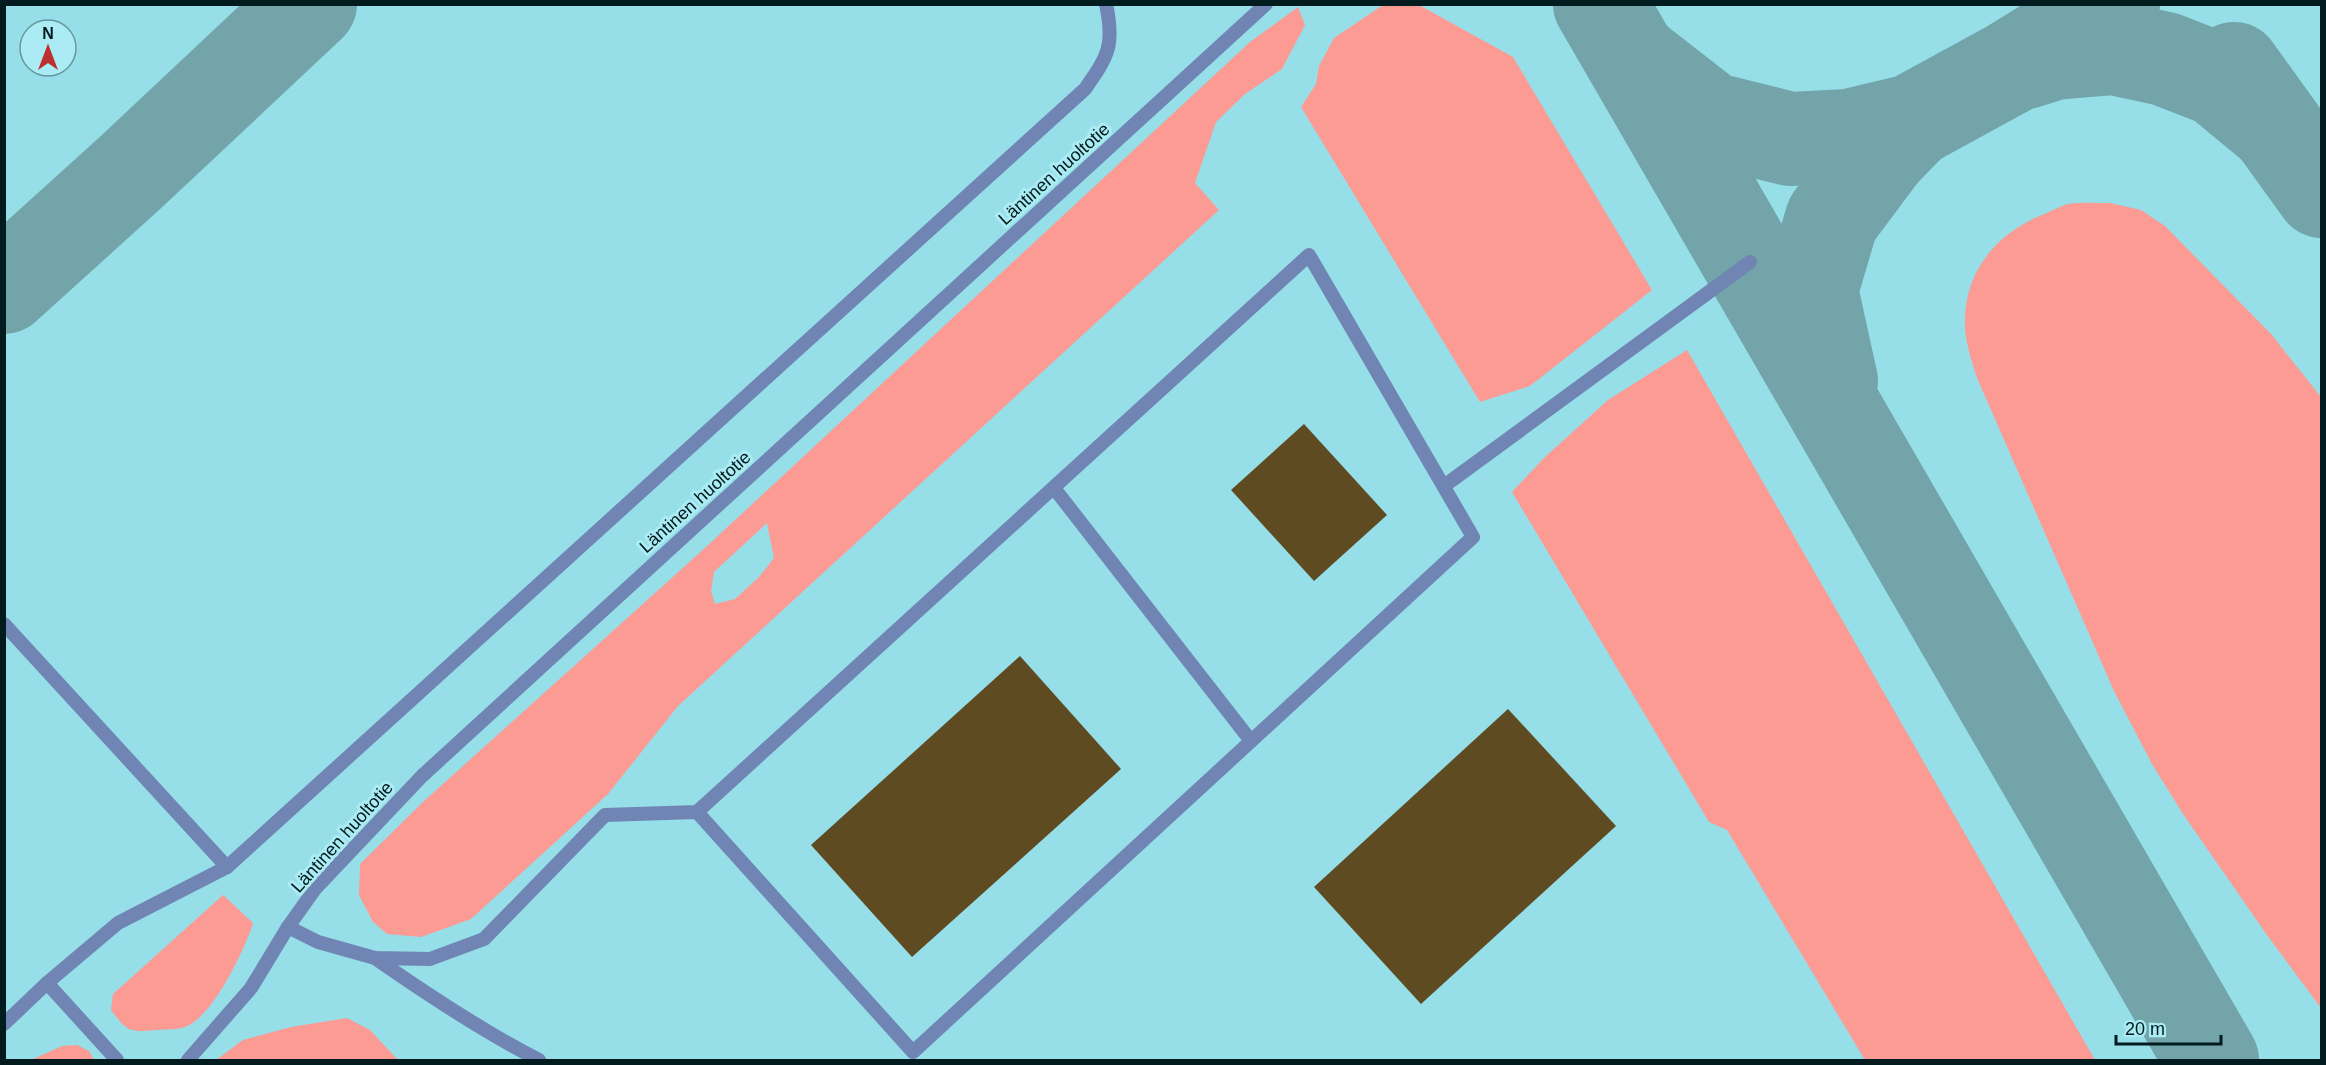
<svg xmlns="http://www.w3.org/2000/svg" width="2326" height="1065" font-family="Arial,sans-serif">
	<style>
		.built { fill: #96dfe8; fill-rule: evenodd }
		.green { fill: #fc9b94; fill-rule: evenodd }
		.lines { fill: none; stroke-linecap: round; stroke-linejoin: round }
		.taxiway { stroke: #72a4aa; stroke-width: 94 }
		.building { fill: #5e4b21 }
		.lane { stroke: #7085b3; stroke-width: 14 }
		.labels { text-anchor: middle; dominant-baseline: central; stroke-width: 6; stroke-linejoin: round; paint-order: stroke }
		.street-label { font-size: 18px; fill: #021b1e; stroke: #abebf3 }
	</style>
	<rect width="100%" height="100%" fill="#abebf3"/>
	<!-- built -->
	<path class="built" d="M5,5H2321V1060H5ZM30,30H66V66H30Z"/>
	<!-- green -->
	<g class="green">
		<path d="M1383,5H1419L1513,57L1652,290L1530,386L1480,402L1301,107L1316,84L1319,66L1334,38Z"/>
		<path d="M1298,7L1305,25L1282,69L1245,94L1216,122L1195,183L1219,210L678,706L608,794L471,919L421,937L387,934L373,922L359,895L360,864L423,802L706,547L1250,42ZM767,523L774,558L759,577L735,599L715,604L711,591L714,572Z"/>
		<path d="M2110,203L2141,210L2165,226L2271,334L2321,397V1008L2267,935L2183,814L2152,764L2114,691L1977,378C1971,359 1964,338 1965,319C1966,268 2000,230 2047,213C2053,210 2061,206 2068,204C2081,202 2097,203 2110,203Z"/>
		<path d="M1687,350L2095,1060H1865L1727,830L1709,822L1512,492L1545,457L1608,400Z"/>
		<path d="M223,895L253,923C245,949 213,1017 185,1027C178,1030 166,1029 157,1030C130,1032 128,1033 111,1010L113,994Z"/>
		<path d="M347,1018L370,1030L398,1060H216L243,1040L291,1027Z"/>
		<path d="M77,1045L89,1051L94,1060H31L62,1046Z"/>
	</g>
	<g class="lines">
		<!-- taxiway -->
		<g class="taxiway">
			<path d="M1600,4L2212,1060"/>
			<path d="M2025,62L2054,53L2114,48L2165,59L2219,80L2271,123"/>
			<path d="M1638,63L1710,119L1790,139L1849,136L1912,121L2009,68L2113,4"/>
			<path d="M2234,69L2322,191"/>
			<path d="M4,287L131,172L310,4"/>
			<path d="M1831,381L1811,290L1832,219L1882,152L1912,121"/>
		</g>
	</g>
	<!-- building -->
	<g class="building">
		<path d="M1304,424L1387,515L1314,581L1231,490Z"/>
		<path d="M1020,656L1121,769L912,957L811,845Z"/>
		<path d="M1508,709L1616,826L1421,1004L1314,887Z"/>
	</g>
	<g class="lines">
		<!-- lane -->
		<g class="lane">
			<path d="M1444,486L1750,262"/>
			<path d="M1054,488L1251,741"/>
			<path d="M4,624L227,867"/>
			<path d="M288,927L318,942L375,958L430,959L484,939L605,815L697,812L913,1052L1473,537L1309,255L697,812"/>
			<path d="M375,958C428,995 482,1031 539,1060"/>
			<path d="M4,1024L47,983"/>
			<path d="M117,1060L47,983L118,923L227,867L1085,89C1108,56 1115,46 1106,4"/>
			<path d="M188,1060L251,988L288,927L315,889L422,776L1266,4"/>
		</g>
	</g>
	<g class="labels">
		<!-- street labels -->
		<g class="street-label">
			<text transform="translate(1054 174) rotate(-42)">Läntinen huoltotie</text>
			<text transform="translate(695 502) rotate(-42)">Läntinen huoltotie</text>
			<text transform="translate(342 837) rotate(-48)">Läntinen huoltotie</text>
		</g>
	</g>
	<!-- border -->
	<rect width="2326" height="1065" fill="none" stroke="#021b1e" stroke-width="12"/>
	<!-- north arrow -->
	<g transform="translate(48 48)"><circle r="28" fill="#abebf3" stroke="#67989e" stroke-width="1.5"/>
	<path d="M0-4.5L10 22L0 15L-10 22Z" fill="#be2f31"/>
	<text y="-9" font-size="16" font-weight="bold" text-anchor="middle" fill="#021b1e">N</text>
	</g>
	<!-- scale -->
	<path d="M2116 1035v9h105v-9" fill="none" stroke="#021b1e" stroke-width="3"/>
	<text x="2125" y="1035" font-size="18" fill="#021b1e" stroke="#abebf3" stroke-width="4.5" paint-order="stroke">20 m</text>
</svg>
